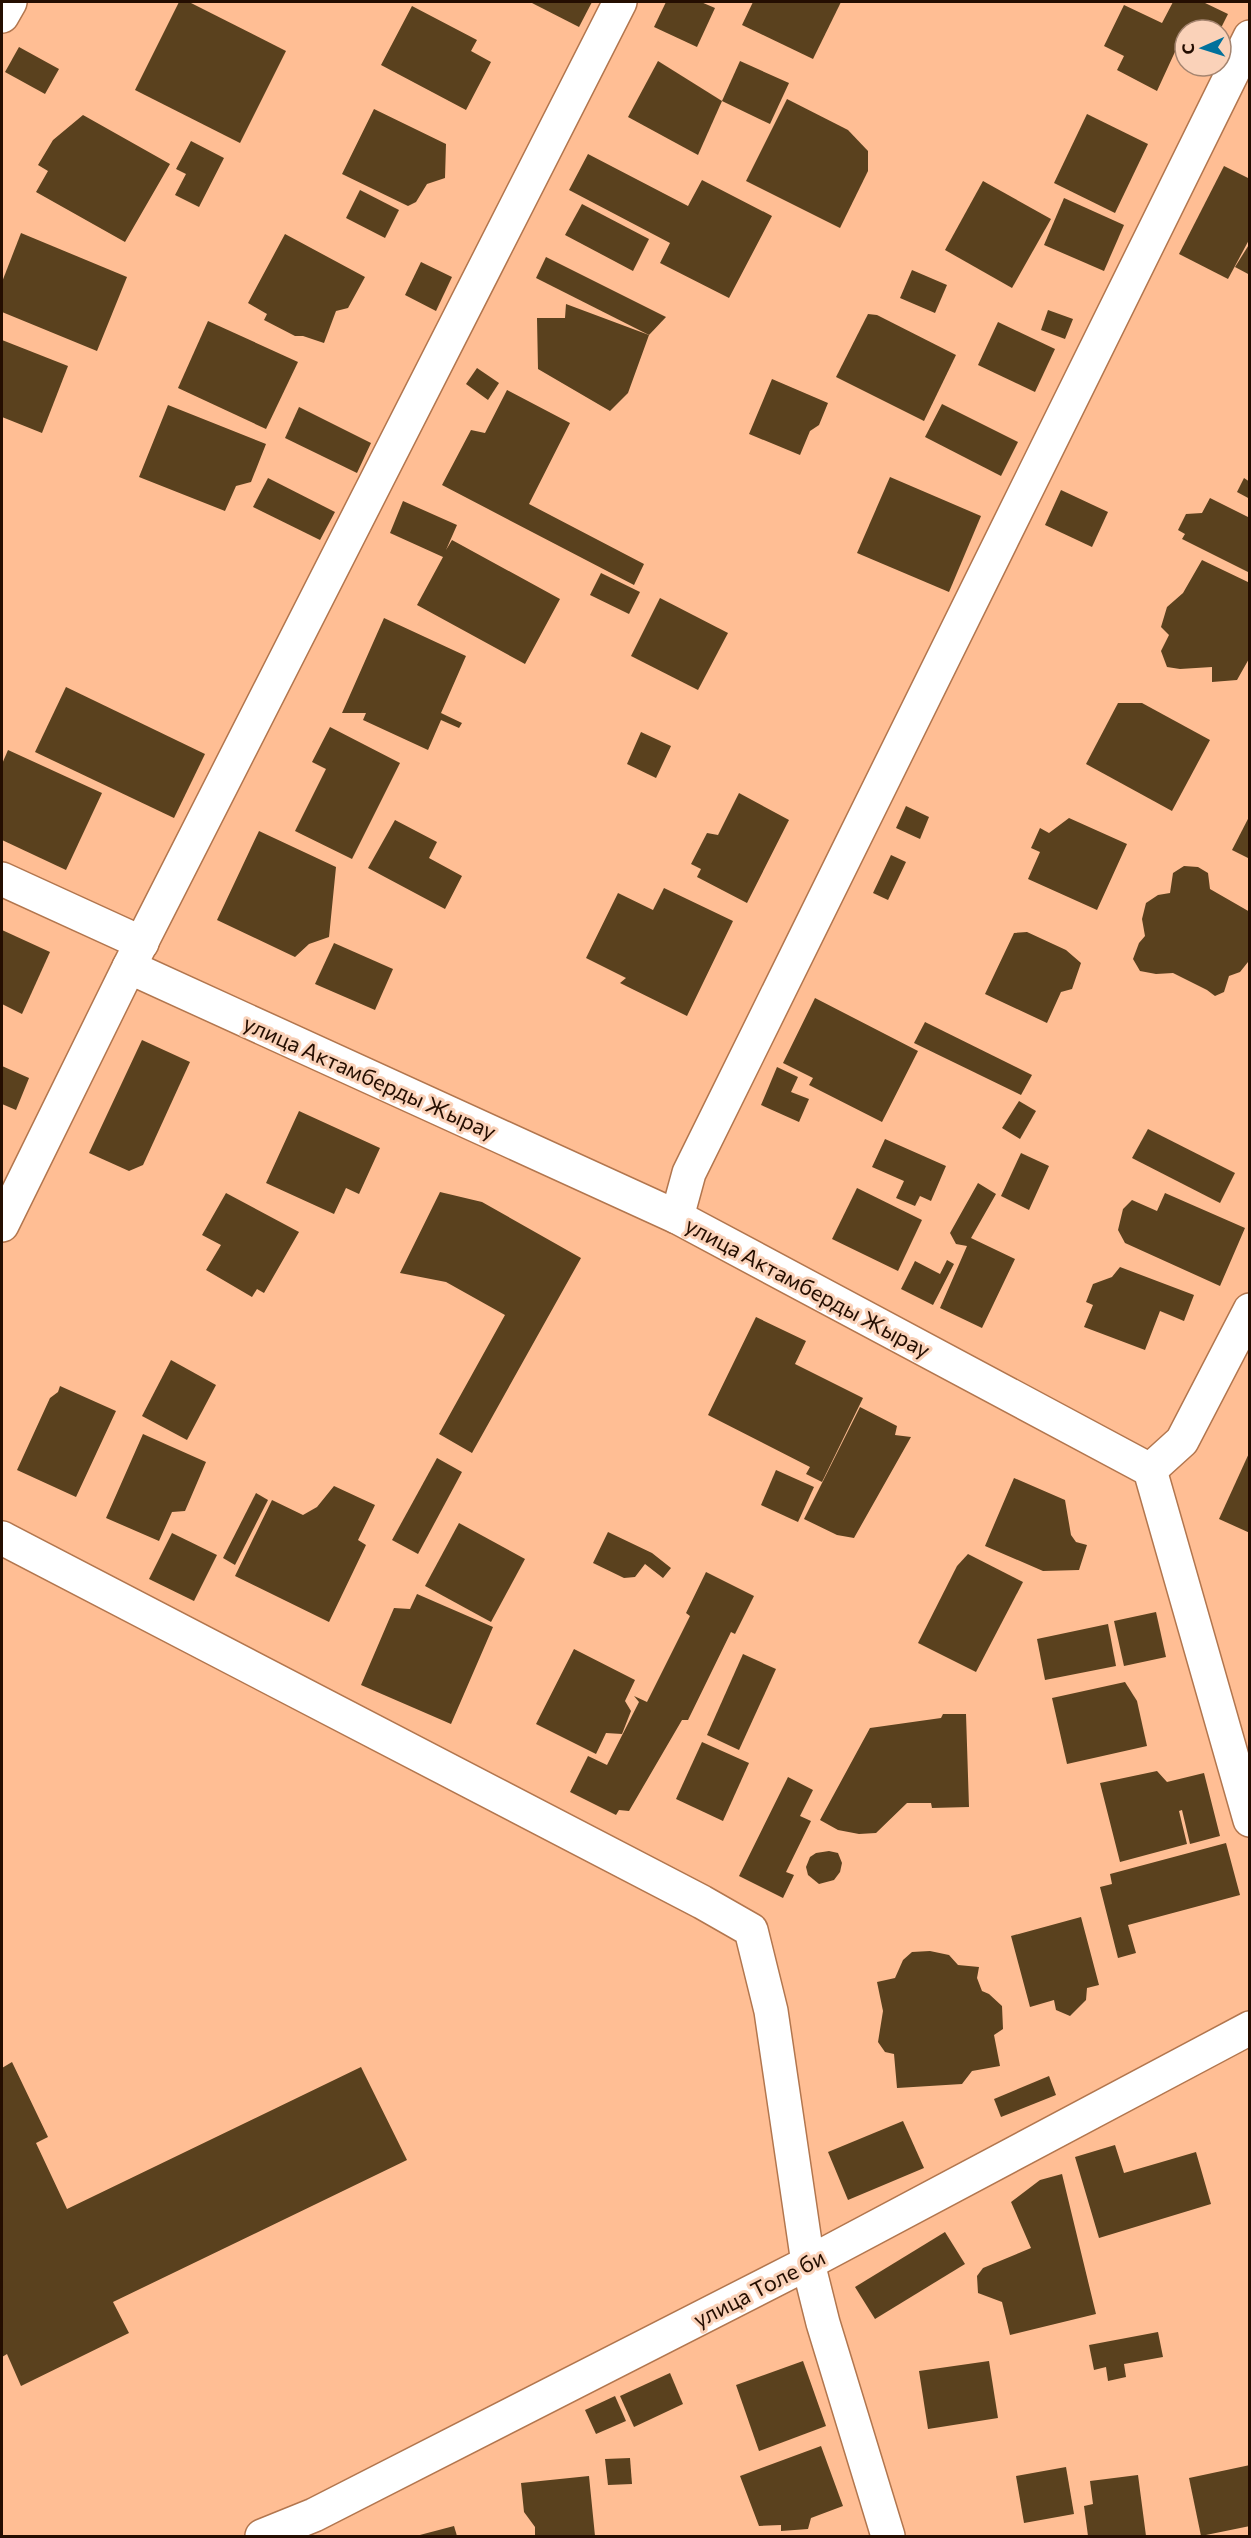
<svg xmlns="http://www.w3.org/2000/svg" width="1251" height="2538" font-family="Commissioner,sans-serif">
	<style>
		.building { fill: #5a411e }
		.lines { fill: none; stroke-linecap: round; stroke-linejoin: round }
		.minor-casing { stroke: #b2764e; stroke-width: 36 }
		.minor { stroke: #fff; stroke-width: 33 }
		.labels { text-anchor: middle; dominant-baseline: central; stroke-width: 6; stroke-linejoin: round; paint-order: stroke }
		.street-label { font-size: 22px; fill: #240e01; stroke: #fad2b9 }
	</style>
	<rect width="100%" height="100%" fill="#ffbe94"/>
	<!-- building -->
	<g class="building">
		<path d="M179,2H189L286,51L240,143L135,90Z"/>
		<path d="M530,2H592L579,27Z"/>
		<path d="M666,2H701L715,8L697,47L654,27Z"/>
		<path d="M753,2H841L813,59L742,25Z"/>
		<path d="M1173,2H1203L1228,14L1220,30H1185L1157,91L1117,70L1124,56L1104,46L1124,5L1162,23Z"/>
		<path d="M412,6L477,40L471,51L491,62L466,110L381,65Z"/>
		<path d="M19,47L59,69L45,94L5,72Z"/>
		<path d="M658,61L722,101L698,155L628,117Z"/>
		<path d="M740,61L789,83L770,124L722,101Z"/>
		<path d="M787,99L848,130L868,151V171L840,228L746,181Z"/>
		<path d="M374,109L446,144L445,178L427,184L416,202L408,206L342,174Z"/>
		<path d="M1087,114L1148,144L1115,213L1054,183Z"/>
		<path d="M83,115L170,164L125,242L36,192L48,171L38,165L53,140Z"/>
		<path d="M191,141L224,158L199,207L175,195L186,174L176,169Z"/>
		<path d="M588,154L688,206L702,180L772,216L729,298L660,263L670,243L569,190Z"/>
		<path d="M1224,166L1250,179V238L1228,279L1179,254Z"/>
		<path d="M983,181L1051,219L1012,288L945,250Z"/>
		<path d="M360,190L399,210L385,238L346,218Z"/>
		<path d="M1064,198L1124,225L1104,271L1044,245Z"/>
		<path d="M582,204L649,239L633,271L565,235Z"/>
		<path d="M21,233L127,277L97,351L2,312V282Z"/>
		<path d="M285,234L365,277L348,308L336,311L324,343L303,336H295L264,320L267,314L248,303Z"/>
		<path d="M1250,243V275L1235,267Z"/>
		<path d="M546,257L666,317L649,335L536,278Z"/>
		<path d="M421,262L452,277L436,311L405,295Z"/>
		<path d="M912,270L947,285L935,313L900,298Z"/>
		<path d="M566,304L649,335L628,393L610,411L538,369L537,318H565Z"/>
		<path d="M1048,310L1073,319L1065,339L1041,330Z"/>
		<path d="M868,314L877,315L956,355L924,421L836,377Z"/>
		<path d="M208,321L298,362L266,429L178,388Z"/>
		<path d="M998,322L1055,349L1035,392L978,365Z"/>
		<path d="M2,340L68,366L42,433L2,417Z"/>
		<path d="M477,368L499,383L488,400L466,384Z"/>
		<path d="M772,379L828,403L819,425L810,431L800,455L749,434Z"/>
		<path d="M507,390L570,423L529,504L644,564L634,585L442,485L471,430L485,433Z"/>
		<path d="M942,404L1018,442L1001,476L925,437Z"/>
		<path d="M168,405L266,444L251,482L236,486L225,511L139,477Z"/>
		<path d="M299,407L371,443L357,473L285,438Z"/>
		<path d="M890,477L981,516L949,592L857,553Z"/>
		<path d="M268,478L335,512L320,540L253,507Z"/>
		<path d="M1244,478L1250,482V499L1237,492Z"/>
		<path d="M1061,490L1108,512L1092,547L1045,525Z"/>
		<path d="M1210,498L1250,518V573L1182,539L1185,534L1178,530L1186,514L1202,513Z"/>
		<path d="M403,501L457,525L446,550L452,540L560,599L525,664L417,605L443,557L390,533Z"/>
		<path d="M1202,560L1250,583V657L1237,680L1212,682V667L1180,669L1167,667L1161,651L1169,635L1161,627L1167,607L1183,593Z"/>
		<path d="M601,573L640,592L629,614L590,595Z"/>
		<path d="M660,598L728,633L698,690L631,656Z"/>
		<path d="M384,618L466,656L441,713L462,723L459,728L441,720L428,750L363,720L366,713H342Z"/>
		<path d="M66,687L205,754L174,818L35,752Z"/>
		<path d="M1118,703H1142L1210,740L1172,811L1086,764Z"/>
		<path d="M330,727L400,763L352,859L295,831L326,769L312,762Z"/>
		<path d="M641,732L671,746L656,778L627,764Z"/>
		<path d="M8,750L102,793L66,870L2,840V764Z"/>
		<path d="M739,793L789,820L747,903L697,877L701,869L691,864L707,833L718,835Z"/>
		<path d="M906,806L929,817L920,839L896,828Z"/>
		<path d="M1250,815V859L1232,850Z"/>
		<path d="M1069,818L1127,844L1097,910L1028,879L1040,852L1031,848L1040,828L1049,833Z"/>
		<path d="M395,820L437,842L429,858L462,876L445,909L368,868Z"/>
		<path d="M259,831L336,867L329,937L309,944L295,957L217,920Z"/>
		<path d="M891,855L906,862L888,900L873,893Z"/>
		<path d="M1184,866L1198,867L1208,873L1210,889L1250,912L1248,962L1240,972L1229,976L1224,992L1215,996L1207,990L1173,973L1156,974L1140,971L1133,959L1139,943L1145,936L1142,919L1146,903L1158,895L1170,893L1173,873Z"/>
		<path d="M664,888L733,921L687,1016L620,983L626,978L586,958L618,893L653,910Z"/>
		<path d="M2,930L50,952L22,1014L2,1004Z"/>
		<path d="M1027,932L1066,950L1081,963L1072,989L1061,992L1047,1023L985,994L1014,933Z"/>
		<path d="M334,943L393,969L375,1010L315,984Z"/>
		<path d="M815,998L918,1051L882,1122L809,1085L813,1078L783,1063Z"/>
		<path d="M925,1022L1032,1075L1021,1095L914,1043Z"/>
		<path d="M142,1040L190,1062L143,1165L129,1171L89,1153Z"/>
		<path d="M2,1066L29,1078L16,1110L2,1104Z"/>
		<path d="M777,1067L798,1077L791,1092L809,1099L799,1122L761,1105Z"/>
		<path d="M1019,1101L1036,1111L1020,1139L1002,1128Z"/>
		<path d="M299,1111L380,1148L359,1194L346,1188L334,1214L266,1183Z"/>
		<path d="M1148,1129L1235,1173L1220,1203L1132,1158Z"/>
		<path d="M885,1139L946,1166L931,1201L920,1196L915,1206L896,1198L904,1181L872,1167Z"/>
		<path d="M1021,1153L1049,1166L1029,1210L1001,1196Z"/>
		<path d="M978,1183L996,1194L971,1238L1015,1259L982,1328L940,1308L967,1246L956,1244L950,1233Z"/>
		<path d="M857,1188L922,1220L898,1271L832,1239Z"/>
		<path d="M440,1192L482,1202L581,1258L472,1453L439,1434L505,1315L446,1282L400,1273Z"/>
		<path d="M226,1193L299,1232L264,1293L257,1289L252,1297L206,1270L221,1245L202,1235Z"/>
		<path d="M1165,1193L1245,1228L1220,1286L1125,1243L1118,1230L1123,1209L1132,1200L1157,1211Z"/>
		<path d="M947,1260L954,1264L933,1305L901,1289L915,1261L940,1274Z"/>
		<path d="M1120,1267L1194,1295L1184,1321L1160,1311L1145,1350L1084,1327L1093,1305L1086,1302L1093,1284L1112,1277Z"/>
		<path d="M756,1317L806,1341L795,1364L863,1398L822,1482L806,1474L810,1467L708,1415Z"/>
		<path d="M171,1360L216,1385L187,1440L142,1416Z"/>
		<path d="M60,1386L116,1411L76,1497L17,1470L50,1398L58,1392Z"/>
		<path d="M860,1407L897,1426L895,1435L911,1437L854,1538L837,1535L804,1519Z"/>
		<path d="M143,1434L206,1462L185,1511L172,1512L159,1541L106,1518Z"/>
		<path d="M1250,1451V1533L1219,1519Z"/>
		<path d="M437,1458L462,1472L418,1554L392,1540Z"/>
		<path d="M776,1470L814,1487L798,1522L761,1505Z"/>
		<path d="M1014,1478L1065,1500L1071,1535L1076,1542L1087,1545L1079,1570L1043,1571L985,1546Z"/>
		<path d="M334,1486L375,1505L358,1540L366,1545L329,1622L235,1576L272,1500L303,1515L317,1507Z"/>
		<path d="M256,1493L268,1500L235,1565L223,1558Z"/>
		<path d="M459,1523L525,1559L491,1622L425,1586Z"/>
		<path d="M608,1532L652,1553L671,1568L663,1578L645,1564L635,1577L624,1578L593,1563Z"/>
		<path d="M172,1533L217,1555L194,1601L149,1579Z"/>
		<path d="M968,1554L1023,1582L976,1672L918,1643L957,1566Z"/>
		<path d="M706,1572L754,1596L735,1634L731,1632L688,1720H682L629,1811L619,1810L616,1815L570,1792L588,1756L607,1765L639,1702L634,1696L647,1702L690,1616L686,1613Z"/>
		<path d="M417,1594L493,1627L451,1724L361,1685L394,1608L410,1609Z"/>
		<path d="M1156,1612L1166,1657L1124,1666L1114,1621Z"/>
		<path d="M1108,1624L1116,1666L1045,1680L1037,1639Z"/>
		<path d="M574,1649L635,1680L625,1701L631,1711L622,1734L606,1733L596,1754L536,1724Z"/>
		<path d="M743,1654L776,1669L739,1750L707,1735Z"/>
		<path d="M1125,1682L1137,1701L1147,1746L1067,1764L1052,1698Z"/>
		<path d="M943,1714H966L969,1807L932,1808L931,1803H907L876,1833L859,1834L838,1830L820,1820L870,1728L941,1718Z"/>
		<path d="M702,1742L749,1763L723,1821L676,1799Z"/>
		<path d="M1157,1771L1167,1782L1204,1773L1220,1836L1190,1844L1182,1810L1179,1811L1187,1844L1120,1862L1100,1783Z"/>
		<path d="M788,1777L813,1790L800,1816L811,1821L786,1872L794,1875L783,1898L739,1876Z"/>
		<path d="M1226,1843L1240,1895L1128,1925L1136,1953L1118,1958L1100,1887L1112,1884L1110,1874Z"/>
		<path d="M829,1851L838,1853L842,1863L840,1872L834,1880L819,1884L808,1875L806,1867L810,1857L816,1853Z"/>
		<path d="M1081,1917L1099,1985L1087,1988L1086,2000L1070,2016L1056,2010L1054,2000L1030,2007L1011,1936Z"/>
		<path d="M930,1951L949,1955L958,1965L979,1967L977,1978L982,1991L989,1994L1002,2006L1003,2029L994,2035L1000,2066L972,2071L962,2084L897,2088L894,2054L885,2052L878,2042L883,2011L877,1982L895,1978L903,1960L912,1952Z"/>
		<path d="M12,2062L48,2137L36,2143L67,2209L361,2067L407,2160L113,2302L129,2333L21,2386L7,2354L2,2357V2068Z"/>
		<path d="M1049,2076L1056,2095L1001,2117L994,2099Z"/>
		<path d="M903,2121L924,2168L848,2200L828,2152Z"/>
		<path d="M1115,2145L1124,2173L1196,2152L1211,2204L1099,2238L1075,2157Z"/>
		<path d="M1062,2174L1096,2314L1010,2335L1002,2302L978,2293L977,2276L983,2268L1031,2248L1011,2202L1040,2180Z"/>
		<path d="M945,2232L965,2264L875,2319L855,2287Z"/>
		<path d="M1158,2332L1163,2357L1124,2364L1126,2377L1108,2381L1106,2367L1094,2370L1089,2345Z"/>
		<path d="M803,2361L826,2426L759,2451L736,2385Z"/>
		<path d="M989,2361L998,2418L928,2429L919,2371Z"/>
		<path d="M670,2373L683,2404L634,2427L620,2396Z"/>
		<path d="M615,2396L626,2421L596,2434L585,2410Z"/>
		<path d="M821,2446L843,2506L811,2518L808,2529L781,2531V2525L759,2526L740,2476Z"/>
		<path d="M630,2458L632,2484L608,2485L605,2459Z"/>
		<path d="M1250,2465V2526L1201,2536L1189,2478Z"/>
		<path d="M1066,2467L1074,2514L1024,2523L1016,2476Z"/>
		<path d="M1138,2475L1146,2536H1088L1084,2506L1093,2504L1090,2481Z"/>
		<path d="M589,2476L595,2536H535V2527L524,2512L521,2483Z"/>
		<path d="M454,2526L457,2536H416Z"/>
	</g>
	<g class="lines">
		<!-- minor casing -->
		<g class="minor-casing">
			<g id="minor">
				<path d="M2,16L10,2"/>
				<path d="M2,879L142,943"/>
				<path d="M129,967L677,1217L1150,1470L1250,1820"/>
				<path d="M677,1217L689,1173L1250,37"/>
				<path d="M2,1225L129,967L620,2"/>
				<path d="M1150,1470L1182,1441L1250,1310"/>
				<path d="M2,1538L702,1902L751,1930L771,2011L808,2263L823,2323L888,2536"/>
				<path d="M262,2536L314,2515L808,2263L1250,2028"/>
			</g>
		</g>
		<!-- minor -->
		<use href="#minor" class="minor"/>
	</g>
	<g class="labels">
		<!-- street labels -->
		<g class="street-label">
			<text transform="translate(370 1077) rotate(24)">улица Актамберды Жырау</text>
			<text transform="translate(808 1287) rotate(28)">улица Актамберды Жырау</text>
			<text transform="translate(759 2288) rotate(-27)">улица Толе би</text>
		</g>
	</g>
	<!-- border -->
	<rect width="1251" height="2538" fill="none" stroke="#240e01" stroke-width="6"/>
	<!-- north arrow -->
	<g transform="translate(1203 48) rotate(267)"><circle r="28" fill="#fad2b9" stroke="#a4846f" stroke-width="1.5"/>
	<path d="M0-4.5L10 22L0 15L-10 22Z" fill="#00719c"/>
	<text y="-9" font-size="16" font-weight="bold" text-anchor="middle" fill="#240e01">С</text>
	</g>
</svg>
